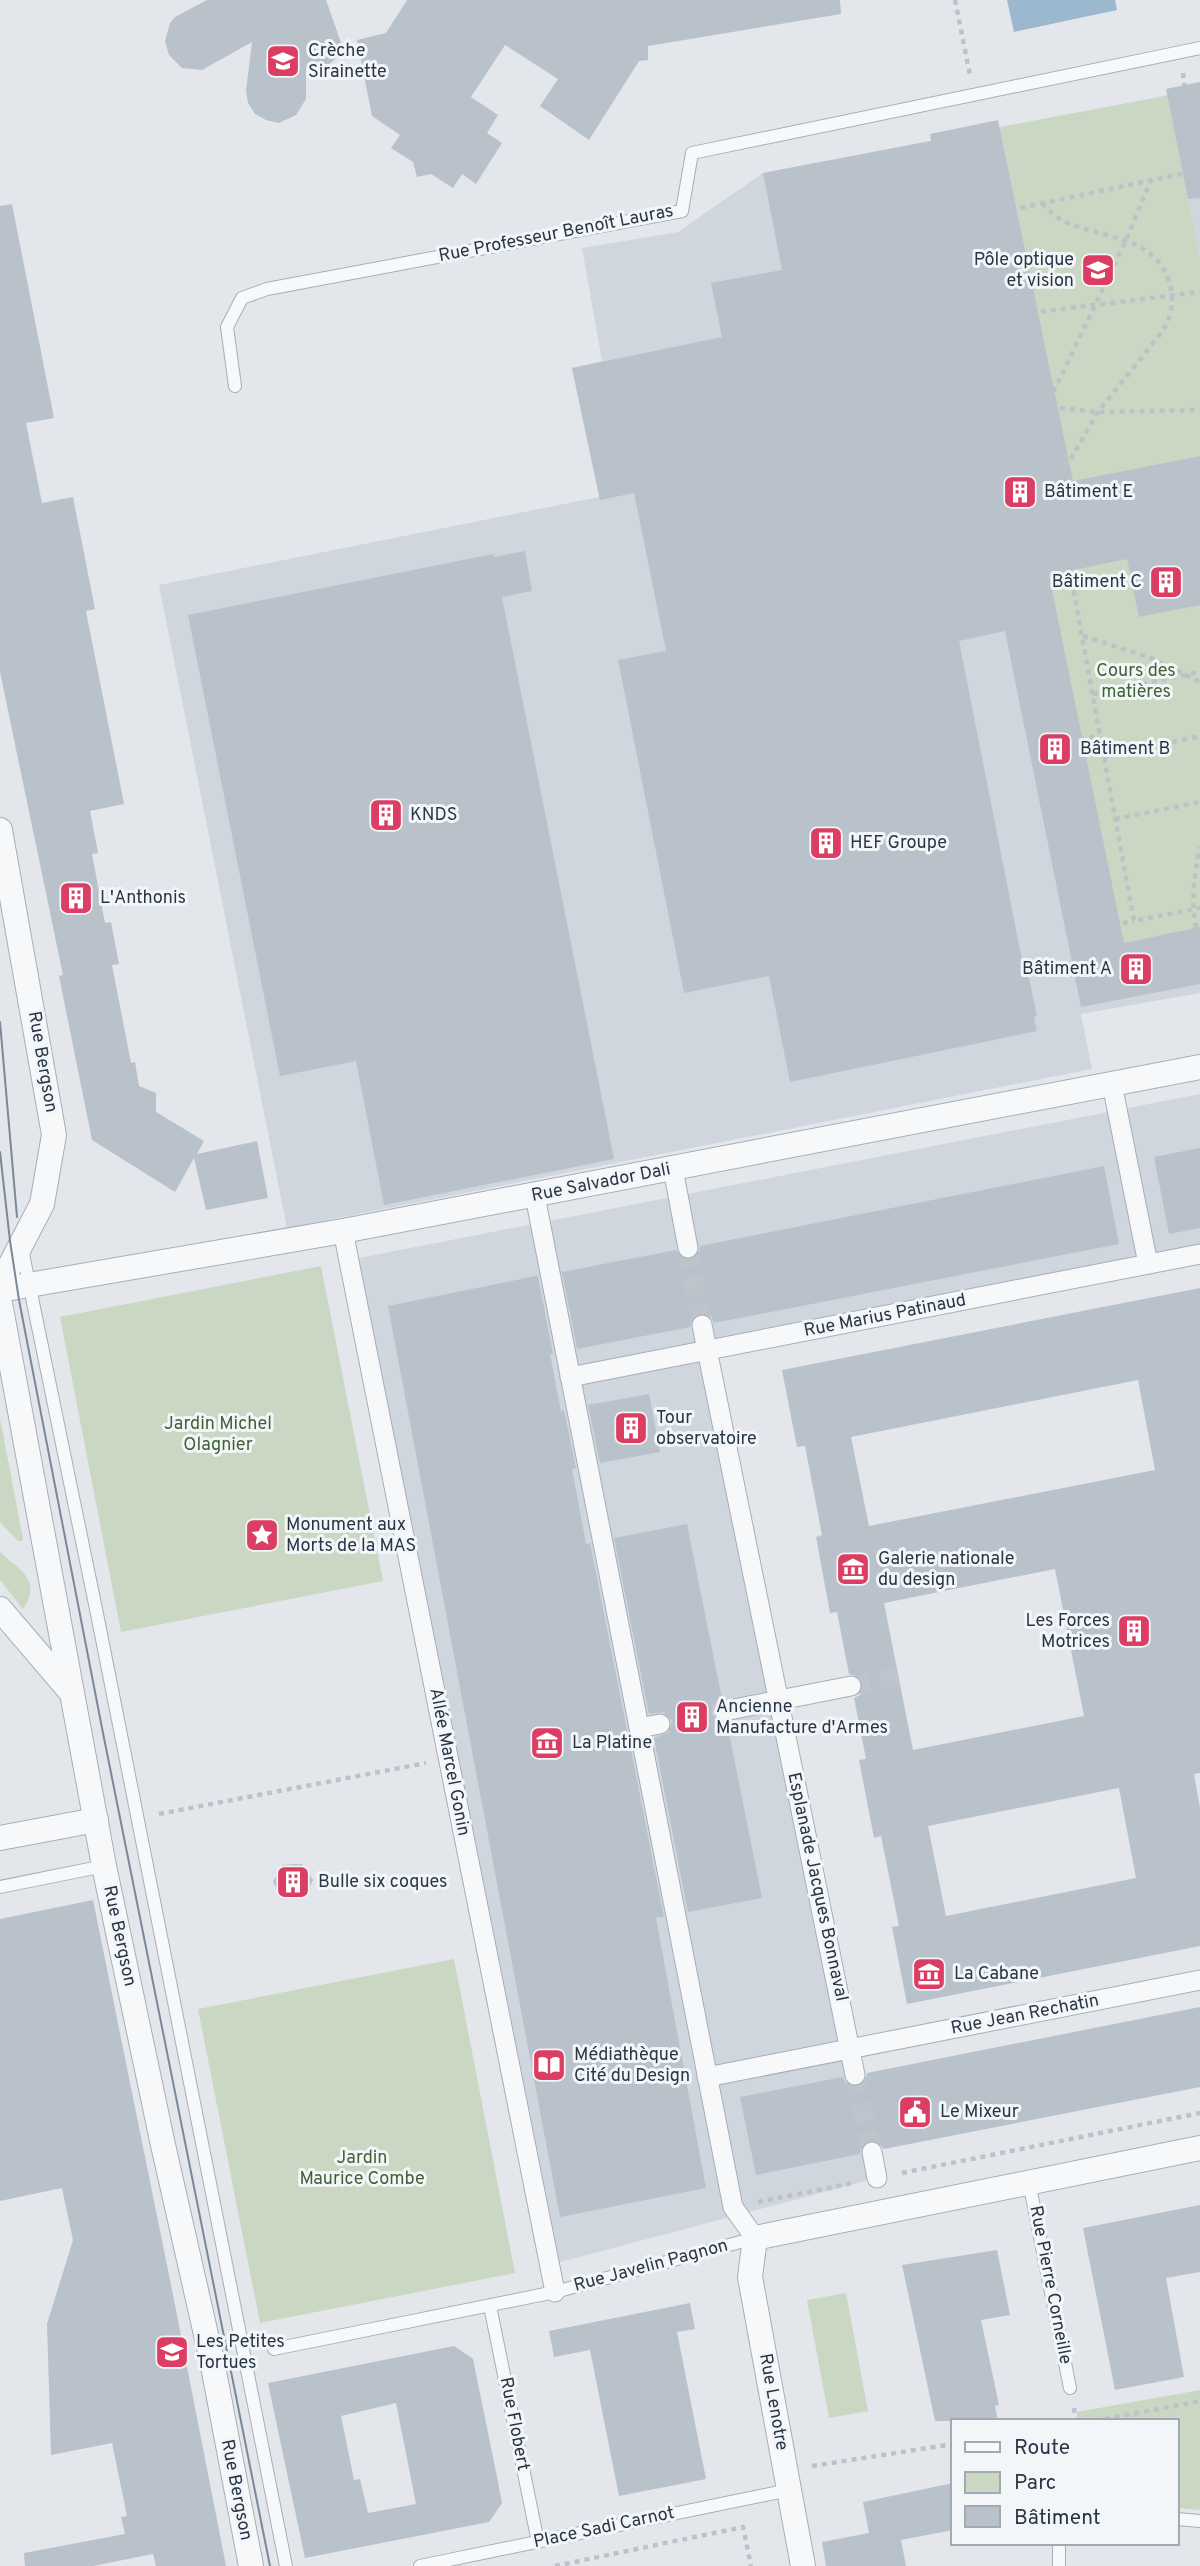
<svg xmlns="http://www.w3.org/2000/svg" width="1200" height="2566" font-family="Overpass,sans-serif">
	<style>
		.built { fill: #d0d6de }
		.green { fill: #cad7c3 }
		.water { fill: #9bb8cf }
		.building { fill: #b9c1cb; fill-rule: evenodd }
		.lines { fill: none; stroke-linecap: round; stroke-linejoin: round }
		.pedestrian-tunnel { stroke: #bec4cb; stroke-width: 19; stroke-dasharray: 19 10; stroke-linecap: butt }
		.service-casing { stroke: #a7aeb7; stroke-width: 14 }
		.pedestrian-casing { stroke: #a7aeb7; stroke-width: 21 }
		.minor-casing { stroke: #a7aeb7; stroke-width: 26 }
		.path { stroke: #bdc2c8; stroke-width: 4.5; stroke-dasharray: 5 5; stroke-linecap: butt }
		.service { stroke: #f6f8fa; stroke-width: 12 }
		.pedestrian { stroke: #f6f8fa; stroke-width: 19 }
		.minor { stroke: #f6f8fa; stroke-width: 24 }
		.tram { stroke: #7a8897; stroke-width: 2 }
		.labels { text-anchor: middle; dominant-baseline: central; stroke-width: 6; stroke-linejoin: round; paint-order: stroke }
		.poi-label { font-size: 18px; fill: #293646; stroke: #f3f6f9; text-anchor: start }
		.street-label { font-size: 18px; fill: #293646; stroke: #f3f6f9 }
		.park-label { font-size: 18px; fill: #416334; stroke: #f3f6f9 }
	</style>
	<rect width="100%" height="100%" fill="#e3e7ec"/>
	<!-- built -->
	<g class="built">
		<path d="M1200,89V993L1081,1014L1092,1069L287,1228L159,585L599,497L572,368L602,361L582,248L678,232L763,173Z"/>
		<path d="M1200,1094V1254L707,1352L877,2178L549,2265L349,1260Z"/>
	</g>
	<!-- green -->
	<g class="green">
		<path d="M1167,96L1200,259V456L1103,475L1085,543L1000,127Z"/>
		<path d="M1127,559L1139,617L1200,605V927L1117,944L1116,905L1049,575Z"/>
		<path d="M321,1266L383,1581L121,1632L60,1317Z"/>
		<path d="M0,1418L23,1539L22,1541H18L0,1522Z"/>
		<path d="M0,1552C19,1569 43,1581 23,1609L0,1580Z"/>
		<path d="M454,1959L515,2273L260,2323L198,2009Z"/>
		<path d="M846,2293L868,2411L829,2418L807,2300Z"/>
		<path d="M1200,2390V2510L1177,2508V2421H1077V2412Z"/>
	</g>
	<!-- water -->
	<path class="water" d="M1007,0H1115L1117,10L1014,32Z"/>
	<!-- building -->
	<g class="building">
		<path d="M207,0H326L344,51L325,68H306V99L296,115L279,123L266,120L255,114L248,103L246,91L252,42L202,70L182,68L169,55L165,41L170,23L175,17Z"/>
		<path d="M407,0H840L841,14L648,46V60L639,61L589,140L540,106L558,79L505,45L471,97L498,115L487,133L502,143L476,184L462,174L453,188L431,174L417,177L413,162L391,148L400,135L372,116L357,40L386,33Z"/>
		<path d="M1200,82V198L1188,199L1166,89Z"/>
		<path d="M998,120L1073,481L1200,456V605L1139,617L1127,559L1049,575L1124,943L1200,927V984L1081,1007L1005,631L959,641L1024,970L1027,969L1037,1016L1034,1017L1037,1031L790,1082L769,976L684,993L618,660L666,651L634,493L600,500L572,368L722,337L711,283L782,270L763,173L931,141L930,134Z"/>
		<path d="M12,204L54,418L26,423L42,503L73,497L95,609L86,611L124,804L90,811L98,853L92,854L105,923L111,922L119,964L112,965L131,1063L135,1062L139,1086L156,1093V1112L204,1141L197,1154L257,1141L268,1198L206,1210L194,1158L175,1192L92,1140L59,976L63,975L0,672V206Z"/>
		<path d="M525,551L532,591L502,597L614,1159L384,1205L356,1061L280,1076L188,615L493,554L494,557Z"/>
		<path d="M1200,1148V1228L1169,1234L1154,1157Z"/>
		<path d="M1104,1166L1119,1244L714,1323L711,1316L700,1313L693,1316L690,1327L577,1349L562,1272L676,1250L683,1259L691,1260L699,1253L700,1246Z"/>
		<path d="M536,1276L538,1277L553,1354H550L561,1411L564,1410L576,1468L572,1469L586,1544L590,1543L664,1917L656,1918L706,2188L560,2217L388,1306Z"/>
		<path d="M1200,1288V1773L1194,1774L1200,1808V1946L907,2004L892,1927L899,1926L881,1836L874,1838L859,1760L866,1759L854,1698L860,1695L863,1684L860,1677L849,1674L837,1612L830,1613L816,1537L822,1535L805,1446L797,1447L782,1370ZM1138,1380L1155,1470L869,1526L851,1437ZM1055,1569L1084,1716L913,1750L884,1603ZM1119,1788L1136,1878L946,1916L928,1826Z"/>
		<path d="M649,1394L660,1452L600,1463L588,1405Z"/>
		<path d="M687,1524L722,1699L713,1706L712,1714L719,1722L727,1723L762,1898L688,1912L654,1738L668,1733L672,1721L663,1712L649,1714L614,1538Z"/>
		<path d="M295,1864H302L313,1880L304,1898L283,1899L273,1882L282,1865Z"/>
		<path d="M93,1900L172,2290L226,2566H156L153,2554L93,2566H25L24,2553L125,2534L121,2517L127,2516L112,2443L51,2455L47,2324L73,2240L62,2188L0,2201V1919Z"/>
		<path d="M1200,2007V2087L884,2149L877,2141L869,2140L861,2147L860,2154L756,2175L740,2097L843,2077L846,2084L857,2087L864,2084L867,2073Z"/>
		<path d="M1200,2205V2272L1166,2278L1184,2377L1115,2390L1083,2228Z"/>
		<path d="M997,2250L1010,2315L981,2320L999,2405L995,2406L998,2421H935L902,2265Z"/>
		<path d="M690,2303L695,2329L677,2332L706,2479L619,2496L590,2350L554,2357L549,2331Z"/>
		<path d="M454,2346L473,2359L496,2472L502,2503L489,2522L305,2558L268,2383ZM396,2403L416,2504L368,2513L360,2479L354,2480L341,2416Z"/>
		<path d="M953,2483V2530L901,2540L906,2566H826L822,2542L869,2533L863,2502Z"/>
	</g>
	<g class="lines">
		<!-- pedestrian-tunnel -->
		<g class="pedestrian-tunnel">
			<path d="M688,1248L702,1325"/>
			<path d="M851,1686L899,1677"/>
			<path d="M855,2075L872,2152"/>
		</g>
		<!-- service casing -->
		<g class="service-casing">
			<g id="service">
				<path d="M235,386L227,327L242,298L267,289L682,211L692,153L1200,48"/>
				<path d="M22,1249L97,1614L286,2566"/>
				<path d="M0,1887L104,1866"/>
				<path d="M1029,2182L1070,2388"/>
				<path d="M490,2306L538,2542"/>
				<path d="M274,2349L555,2292L755,2238"/>
				<path d="M1177,2519L1200,2521"/>
				<path d="M420,2566L789,2490"/>
				<path d="M1059,2566V2543"/>
			</g>
		</g>
		<!-- pedestrian casing -->
		<g class="pedestrian-casing">
			<g id="pedestrian">
				<path d="M1112,1084L1148,1264"/>
				<path d="M673,1169L688,1248"/>
				<path d="M535,1196L733,2207L755,2238"/>
				<path d="M343,1231L555,2292"/>
				<path d="M702,1325L855,2075"/>
				<path d="M570,1377L1200,1254"/>
				<path d="M724,1711L851,1686"/>
				<path d="M639,1728L660,1724"/>
				<path d="M707,2077L1200,1980"/>
				<path d="M872,2152L877,2178"/>
			</g>
		</g>
		<!-- minor casing -->
		<g class="minor-casing">
			<g id="minor">
				<path d="M0,830L54,1135L42,1204L0,1285"/>
				<path d="M0,1290L343,1231L1200,1067"/>
				<path d="M0,1303L104,1866L163,2145L212,2361L251,2566"/>
				<path d="M0,1609L70,1691"/>
				<path d="M0,1838L96,1820"/>
				<path d="M803,2566L750,2277L755,2238L1200,2148"/>
			</g>
		</g>
		<!-- path -->
		<g class="path">
			<path d="M955,0L970,75"/>
			<path d="M1183,73L1185,92"/>
			<path d="M1042,203C1048,209 1055,217 1063,221C1102,239 1157,235 1170,285C1175,301 1171,318 1162,332L1098,412L1069,462L1054,482"/>
			<path d="M1001,212L1195,171"/>
			<path d="M1021,314L1200,292"/>
			<path d="M1039,406L1055,389L1126,240L1151,180"/>
			<path d="M1040,406L1098,412L1200,410"/>
			<path d="M1070,571L1134,921L1200,908"/>
			<path d="M1083,636L1151,658L1200,682"/>
			<path d="M1093,694L1200,672"/>
			<path d="M1080,740L1100,735"/>
			<path d="M1104,757L1200,736"/>
			<path d="M1115,819L1200,802"/>
			<path d="M1113,925L1134,921"/>
			<path d="M1196,928C1191,900 1194,876 1200,847"/>
			<path d="M159,1814L426,1763"/>
			<path d="M902,2173L1200,2113"/>
			<path d="M758,2202L853,2183"/>
			<path d="M1074,2408L1076,2421"/>
			<path d="M1095,2421L1200,2401"/>
			<path d="M812,2466L953,2444"/>
			<path d="M555,2566L743,2527L751,2566"/>
		</g>
		<!-- service -->
		<use href="#service" class="service"/>
		<!-- pedestrian -->
		<use href="#pedestrian" class="pedestrian"/>
		<!-- minor -->
		<use href="#minor" class="minor"/>
		<!-- tram -->
		<g class="tram">
			<path d="M0,1022L17,1217"/>
			<path d="M0,1152L10,1241L19,1300L102,1728L270,2566"/>
		</g>
	</g>
	<!-- icons -->
	<defs>
		<g id="school-square" transform="scale(1.75)"><rect x="-9" y="-9" width="18" height="18" rx="4" fill="#db3e62" stroke="#f3f6f9"/><path d="M0-5L7-2L0 1L-7-2ZM-4 1L0 2.5L4 1V4Q0 6-4 4Z" fill="#fff"/></g>
		<g id="university-square" transform="scale(1.75)"><rect x="-9" y="-9" width="18" height="18" rx="4" fill="#db3e62" stroke="#f3f6f9"/><path d="M0-5L7-2L0 1L-7-2ZM-4 1L0 2.5L4 1V4Q0 6-4 4Z" fill="#fff"/></g>
		<g id="building-square" transform="scale(1.75)"><rect x="-9" y="-9" width="18" height="18" rx="4" fill="#db3e62" stroke="#f3f6f9"/><path d="M-4-6H4V6H1V3H-1V6H-4ZM-2.5-4.3h1.7v1.8h-1.7ZM.8-4.3h1.7v1.8H.8ZM-2.5-1h1.7V.8h-1.7ZM.8-1h1.7V.8H.8Z" fill="#fff"/></g>
		<g id="sight-square" transform="scale(1.75)"><rect x="-9" y="-9" width="18" height="18" rx="4" fill="#db3e62" stroke="#f3f6f9"/><path d="M0-6L1.8-2.2L6-1.7L2.9 1.2L3.7 5.4L0 3.3L-3.7 5.4L-2.9 1.2L-6-1.7L-1.8-2.2Z" fill="#fff"/></g>
		<g id="museum-square" transform="scale(1.75)"><rect x="-9" y="-9" width="18" height="18" rx="4" fill="#db3e62" stroke="#f3f6f9"/><path d="M0-6L6-3V-2H-6V-3ZM-5-1h2V3h-2ZM-1-1h2V3h-2ZM3-1h2V3H3ZM-6 4H6V6H-6Z" fill="#fff"/></g>
		<g id="library-square" transform="scale(1.75)"><rect x="-9" y="-9" width="18" height="18" rx="4" fill="#db3e62" stroke="#f3f6f9"/><path d="M-6-4Q-3-5.5-.7-3.5V5Q-3 3-6 4ZM6-4Q3-5.5 .7-3.5V5Q3 3 6 4Z" fill="#fff"/></g>
		<g id="civic-square" transform="scale(1.75)"><rect x="-9" y="-9" width="18" height="18" rx="4" fill="#db3e62" stroke="#f3f6f9"/><path d="M-.6-6.5H3V-4.5H.6V-3L4-1V1h2V6H-6V1h2V-1L-.6-3ZM-1.2 2.5V6h2.4V2.5Z" fill="#fff"/></g>
	</defs>
	<g fill-rule="evenodd">
		<use href="#school-square" x="283" y="61"/>
		<use href="#university-square" x="1098" y="270"/>
		<use href="#building-square" x="1020" y="492"/>
		<use href="#building-square" x="1166" y="582"/>
		<use href="#building-square" x="1055" y="749"/>
		<use href="#building-square" x="386" y="815"/>
		<use href="#building-square" x="826" y="843"/>
		<use href="#building-square" x="76" y="898"/>
		<use href="#building-square" x="1136" y="969"/>
		<use href="#building-square" x="631" y="1428"/>
		<use href="#sight-square" x="262" y="1535"/>
		<use href="#museum-square" x="853" y="1569"/>
		<use href="#building-square" x="1134" y="1631"/>
		<use href="#building-square" x="692" y="1717"/>
		<use href="#museum-square" x="547" y="1743"/>
		<use href="#building-square" x="293" y="1882"/>
		<use href="#museum-square" x="929" y="1974"/>
		<use href="#library-square" x="549" y="2065"/>
		<use href="#civic-square" x="915" y="2112"/>
		<use href="#school-square" x="172" y="2352"/>
	</g>
	<g class="labels">
		<!-- poi labels -->
		<g class="poi-label">
			<text x="308" y="51">Crèche<tspan x="308" dy="21">Sirainette</tspan></text>
			<text x="1074" y="260" text-anchor="end">Pôle optique<tspan x="1074" dy="21">et vision</tspan></text>
			<text x="1044" y="492">Bâtiment E</text>
			<text x="1142" y="582" text-anchor="end">Bâtiment C</text>
			<text x="1080" y="749">Bâtiment B</text>
			<text x="410" y="815">KNDS</text>
			<text x="850" y="843">HEF Groupe</text>
			<text x="100" y="898">L'Anthonis</text>
			<text x="1112" y="969" text-anchor="end">Bâtiment A</text>
			<text x="656" y="1418">Tour<tspan x="656" dy="21">observatoire</tspan></text>
			<text x="286" y="1525">Monument aux<tspan x="286" dy="21">Morts de la MAS</tspan></text>
			<text x="878" y="1559">Galerie nationale<tspan x="878" dy="21">du design</tspan></text>
			<text x="1110" y="1621" text-anchor="end">Les Forces<tspan x="1110" dy="21">Motrices</tspan></text>
			<text x="716" y="1707">Ancienne<tspan x="716" dy="21">Manufacture d'Armes</tspan></text>
			<text x="572" y="1743">La Platine</text>
			<text x="318" y="1882">Bulle six coques</text>
			<text x="954" y="1974">La Cabane</text>
			<text x="574" y="2055">Médiathèque<tspan x="574" dy="21">Cité du Design</tspan></text>
			<text x="940" y="2112">Le Mixeur</text>
			<text x="196" y="2342">Les Petites<tspan x="196" dy="21">Tortues</tspan></text>
		</g>
		<!-- street labels -->
		<g class="street-label">
			<text transform="translate(556 234) rotate(-11)">Rue Professeur Benoît Lauras</text>
			<text transform="translate(42 1062) rotate(80)">Rue Bergson</text>
			<text transform="translate(601 1183) rotate(-11)">Rue Salvador Dali</text>
			<text transform="translate(885 1316) rotate(-11)">Rue Marius Patinaud</text>
			<text transform="translate(449 1762) rotate(79)">Allée Marcel Gonin</text>
			<text transform="translate(817 1887) rotate(78)">Esplanade Jacques Bonnaval</text>
			<text transform="translate(119 1936) rotate(78)">Rue Bergson</text>
			<text transform="translate(1025 2015) rotate(-11)">Rue Jean Rechatin</text>
			<text transform="translate(651 2266) rotate(-15)">Rue Javelin Pagnon</text>
			<text transform="translate(1050 2285) rotate(79)">Rue Pierre Corneille</text>
			<text transform="translate(773 2402) rotate(80)">Rue Lenotre</text>
			<text transform="translate(514 2424) rotate(79)">Rue Flobert</text>
			<text transform="translate(236 2490) rotate(79)">Rue Bergson</text>
			<text transform="translate(604 2528) rotate(-12)">Place Sadi Carnot</text>
		</g>
		<!-- park labels -->
		<g class="park-label">
			<text x="1136" y="671">Cours des<tspan x="1136" dy="21">matières</tspan></text>
			<text x="218" y="1424">Jardin Michel<tspan x="218" dy="21">Olagnier</tspan></text>
			<text x="362" y="2158">Jardin<tspan x="362" dy="21">Maurice Combe</tspan></text>
		</g>
	</g>
	<!-- legend -->
	<rect x="951" y="2419" width="228" height="126" fill="#f3f6f9" stroke="#a2a9b1" stroke-width="2"/>
	<rect x="965" y="2442" width="35" height="10" fill="#f6f8fa" stroke="#a2a9b1" stroke-width="2"/>
	<text x="1014" y="2454" font-size="21" fill="#293646">Route</text>
	<rect x="965" y="2472" width="35" height="21" fill="#cad7c3" stroke="#a2a9b1" stroke-width="2"/>
	<text x="1014" y="2489" font-size="21" fill="#293646">Parc</text>
	<rect x="965" y="2506" width="35" height="21" fill="#b9c1cb" stroke="#a2a9b1" stroke-width="2"/>
	<text x="1014" y="2524" font-size="21" fill="#293646">Bâtiment</text>
</svg>
